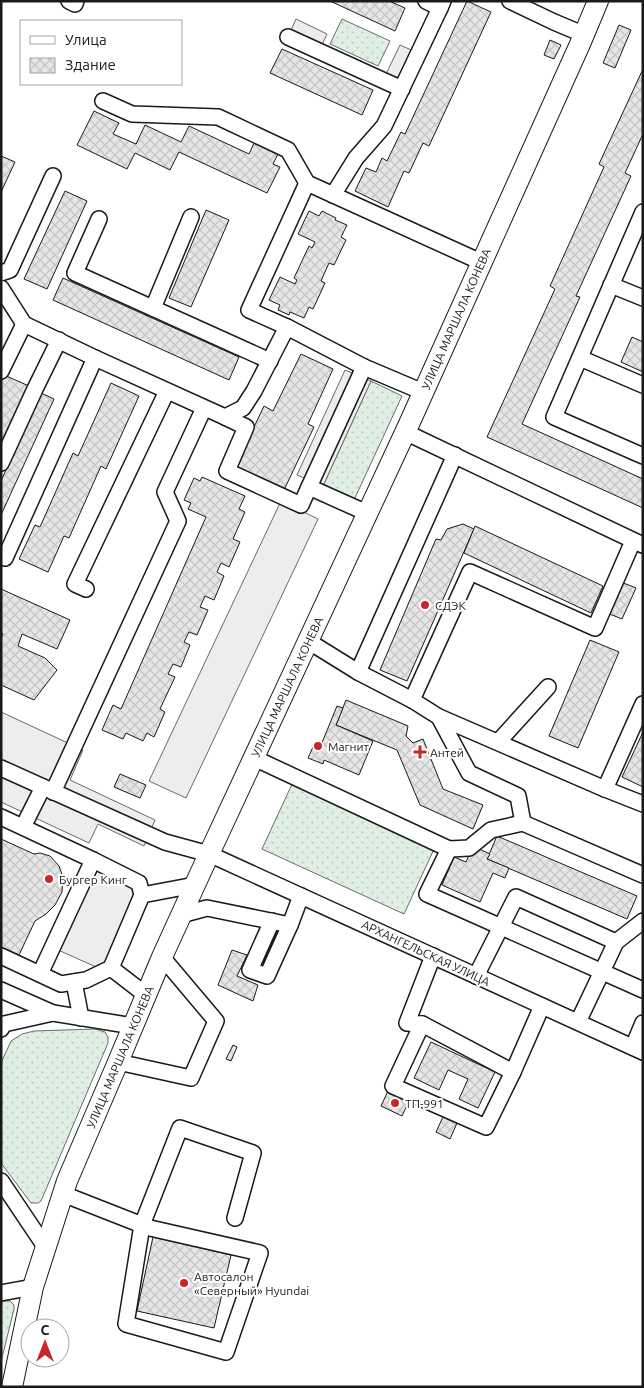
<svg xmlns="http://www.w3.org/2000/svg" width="644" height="1388" font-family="Ubuntu,sans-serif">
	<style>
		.grass { fill: url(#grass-dots); stroke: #6a6a6a }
		.parking { fill: #ededed; stroke: #6a6a6a }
		.building { fill: url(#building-cross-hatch); stroke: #1a1a1a }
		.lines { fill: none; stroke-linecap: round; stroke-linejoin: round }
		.minor-casing { stroke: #1a1a1a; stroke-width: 18 }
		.major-casing { stroke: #1a1a1a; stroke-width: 22 }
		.minor { stroke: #fff; stroke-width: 15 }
		.major { stroke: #fff; stroke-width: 20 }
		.poi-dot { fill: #c62828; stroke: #fff; stroke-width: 2 }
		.labels { text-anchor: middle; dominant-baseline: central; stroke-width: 4; stroke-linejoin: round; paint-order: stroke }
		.street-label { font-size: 12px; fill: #1a1a1a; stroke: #fff }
		.poi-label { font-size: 12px; fill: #1a1a1a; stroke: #fff; text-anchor: start }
	</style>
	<defs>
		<pattern id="grass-dots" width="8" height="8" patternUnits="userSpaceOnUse" patternTransform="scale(1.25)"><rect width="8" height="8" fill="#e0efe3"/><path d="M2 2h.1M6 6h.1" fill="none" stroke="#c0ccc2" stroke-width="1.8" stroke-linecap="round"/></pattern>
		<pattern id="building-cross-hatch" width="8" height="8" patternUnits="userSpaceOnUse" patternTransform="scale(1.25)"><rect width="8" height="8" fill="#e6e6e6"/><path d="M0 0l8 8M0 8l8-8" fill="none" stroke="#c5c5c5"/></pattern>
	</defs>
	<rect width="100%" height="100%" fill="#fff"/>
	<!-- grass -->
	<g class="grass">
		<path d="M342,19L390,41L378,66L330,44Z"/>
		<path d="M371,381L402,396L354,500L323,486Z"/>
		<path d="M293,782L435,847L404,914L262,849Z"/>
		<path d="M95,1029L105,1032L108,1037V1043L41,1201L38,1203H31L1,1163V1063L11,1041L22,1034L34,1031Z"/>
		<path d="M1,1301H10L14,1305V1309L1,1362Z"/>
	</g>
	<!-- parking -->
	<g class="parking">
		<path d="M296,19L327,34L319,51L288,37Z"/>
		<path d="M400,45L418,53L405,83L386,74Z"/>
		<path d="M345,370L371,381L323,486L297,475Z"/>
		<path d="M281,501L318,519L186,798L149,781Z"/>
		<path d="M1,712L83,750L70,780L155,820L144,846L98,824L89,843L1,802Z"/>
		<path d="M89,851L127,868L122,880L151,893L114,975L47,945Z"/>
	</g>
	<!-- building -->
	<g class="building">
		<path d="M330,1H389L405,8L395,31Z"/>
		<path d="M467,1L491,12L429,146L423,143L409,173L404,171L388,207L355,191L366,168L376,172L382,158L387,161L401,132L405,134Z"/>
		<path d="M619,25L631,30L615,68L603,63Z"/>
		<path d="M550,40L561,45L554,59L544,55Z"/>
		<path d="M282,49L373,90L362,115L270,73Z"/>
		<path d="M643,69V134L625,173L631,176L576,296L580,297L522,424L643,479V508L487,437L555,289L550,286L604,167L599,164Z"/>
		<path d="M94,111L119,123L113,134L136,144L145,125L181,142L189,126L249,154L254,143L278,154L273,164L280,167L267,193L179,152L170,170L135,153L127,169L77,145Z"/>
		<path d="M1,156L15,162L1,192Z"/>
		<path d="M65,191L87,201L47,289L24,279Z"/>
		<path d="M206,210L229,220L191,307L169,298Z"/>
		<path d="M309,211L319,216L322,211L336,218L335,220L347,225L341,237L346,240L334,265L329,263L321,281L325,283L313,309L309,307L304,318L290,312L289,315L278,310L280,305L269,300L280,277L295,284L297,280L294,278L309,246L312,248L315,242L298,234Z"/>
		<path d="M63,278L239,357L229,380L53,300Z"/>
		<path d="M632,337L643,342V372L621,362Z"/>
		<path d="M301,354L333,369L308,424L314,427L284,490L235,467L264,406L273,411Z"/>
		<path d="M4,375L29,386L1,445V380Z"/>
		<path d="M111,383L139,396L106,469L101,466L69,538L64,536L48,572L19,559L35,525L40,527L73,453L78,456Z"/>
		<path d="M41,393L54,399L1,515V481Z"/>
		<path d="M202,477L245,496L239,509L245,512L233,539L240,542L229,567L221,563L217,572L224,576L214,600L205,596L200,607L208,610L197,635L189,632L184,642L190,645L181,667L173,664L168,674L175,677L160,709L165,712L154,737L147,733L143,741L126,733L123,739L102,730L113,705L121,709L206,517L188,509L191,503L184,500L194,478L200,481Z"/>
		<path d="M463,524L474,529L407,681L380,670L436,539L441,540L447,529Z"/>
		<path d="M475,526L603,586L591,613L464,553Z"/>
		<path d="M621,582L636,588L622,619L607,613Z"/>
		<path d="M1,589L70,620L57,649L22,634L18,646L45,658L57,670L34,700L1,685V637L3,634L1,633Z"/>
		<path d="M590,640L619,652L578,748L549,736Z"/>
		<path d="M346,700L408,726L406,736L413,743L423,739L443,789L483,805L473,829L420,805L397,750L336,725Z"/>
		<path d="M337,706L343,708L336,725L373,741L359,775L324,760L323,764L308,758L313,747L319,750Z"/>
		<path d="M643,732V787L622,777Z"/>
		<path d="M120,774L146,785L140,798L114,787Z"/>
		<path d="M497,836L637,896L627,919L487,859Z"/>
		<path d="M1,839L34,854L40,853L50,856L59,866L63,877L62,892L55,905L46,914L35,921L19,955L1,947Z"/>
		<path d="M473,846L490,854L487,859L509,868L505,878L493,873L480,902L442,885L454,857L466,862Z"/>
		<path d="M232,950L247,955L237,976L258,985L253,1001L218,985Z"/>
		<path d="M431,1042L495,1072L478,1108L459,1099L468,1079L448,1070L439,1090L414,1078Z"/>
		<path d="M233,1045L237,1047L231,1061L226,1059Z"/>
		<path d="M388,1091L409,1101L402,1116L381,1106Z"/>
		<path d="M443,1117L457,1123L450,1139L436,1132Z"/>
		<path d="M153,1237L231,1255L214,1328L137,1311Z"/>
	</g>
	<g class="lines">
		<!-- minor casing -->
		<g class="minor-casing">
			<g id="minor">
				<path d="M69,1L75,4L76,1"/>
				<path d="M426,1L440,8L443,1"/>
				<path d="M510,1L554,22L585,35"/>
				<path d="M288,37L402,89"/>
				<path d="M103,101L132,114L218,117L288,150L307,183L481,262"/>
				<path d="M333,195L356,158L384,126L440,8"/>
				<path d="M643,212L554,417L643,456"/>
				<path d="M99,219L75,273L270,361"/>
				<path d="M1,273L10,270L53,176"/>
				<path d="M611,285L643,298"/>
				<path d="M1,288L24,324L95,358L225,417L243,408L254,391L287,327L364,367L423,392"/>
				<path d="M153,308L191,217"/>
				<path d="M287,327L249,310L307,183"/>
				<path d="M580,358L643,385"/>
				<path d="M364,367L309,487L367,513"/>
				<path d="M1,371L24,324"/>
				<path d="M225,417L246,427L227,471L301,505L309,487"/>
				<path d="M405,432L643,545"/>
				<path d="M1,463L35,389L59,340"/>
				<path d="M5,558L95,358"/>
				<path d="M86,589L75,584L167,391"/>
				<path d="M308,641L358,672L412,700L439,717L469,773L518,796L523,823L643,875"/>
				<path d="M358,672L455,455"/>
				<path d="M412,700L470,572L595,628L633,541"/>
				<path d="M643,704L605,789L643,804"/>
				<path d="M439,717L605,789"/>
				<path d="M498,742L548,687"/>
				<path d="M254,758L449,849L427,894L643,990"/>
				<path d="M1,768L165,842L209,854L643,1052"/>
				<path d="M53,792L178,521L165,492L204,408"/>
				<path d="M1,817L93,860L40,974"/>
				<path d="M23,827L43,787"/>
				<path d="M449,849L469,848L491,830L523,823"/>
				<path d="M142,895L195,885"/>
				<path d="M181,915L207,908L290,925L301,896"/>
				<path d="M272,921L250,970L267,976L290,925"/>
				<path d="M1,956L61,984L86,980L111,968L142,895L139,883L93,860"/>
				<path d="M433,956L407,1023L422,1024L513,1072"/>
				<path d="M111,968L146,995"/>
				<path d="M476,976L516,897L616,942"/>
				<path d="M74,982L81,1018"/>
				<path d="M1,990L53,1013"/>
				<path d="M578,1022L616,942L643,921"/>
				<path d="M422,1024L393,1086L486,1127L513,1072L542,1006"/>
				<path d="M1,1029L4,1024L53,1013L133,1026"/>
				<path d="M633,1047L643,1023"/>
				<path d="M118,1062L191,1078L216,1021L162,957"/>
				<path d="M1,1181L46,1248"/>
				<path d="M63,1194L142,1225L150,1228L260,1253L226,1352L126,1324L142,1225L180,1128L253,1153L235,1218"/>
				<path d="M1,1293L33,1287"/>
			</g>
		</g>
		<!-- major casing -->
		<g class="major-casing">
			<path id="major" d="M12,1387L33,1287L67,1181L118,1062L162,957L209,854L409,424L580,44L598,1"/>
		</g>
		<!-- minor -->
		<use href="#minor" class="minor"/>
		<!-- major -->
		<use href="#major" class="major"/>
	</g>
	<!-- markers -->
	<g class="poi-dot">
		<circle cx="425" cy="605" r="5"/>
		<circle cx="318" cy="746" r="5"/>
		<path d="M417.5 744.5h5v5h5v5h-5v5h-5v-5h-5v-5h5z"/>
		<circle cx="49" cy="879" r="5"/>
		<circle cx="395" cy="1103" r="5"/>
		<circle cx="184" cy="1283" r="5"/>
	</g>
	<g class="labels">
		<!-- street labels -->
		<g class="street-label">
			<text transform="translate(456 319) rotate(-66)">УЛИЦА МАРШАЛА КОНЕВА</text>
			<text transform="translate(287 687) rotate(-65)">УЛИЦА МАРШАЛА КОНЕВА</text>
			<text transform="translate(426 953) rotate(25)">АРХАНГЕЛЬСКАЯ УЛИЦА</text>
			<text transform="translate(120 1057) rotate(-67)">УЛИЦА МАРШАЛА КОНЕВА</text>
		</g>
		<!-- poi labels -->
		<g class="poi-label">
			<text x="435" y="605">СДЭК</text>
			<text x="328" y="746">Магнит</text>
			<text x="430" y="752">Антей</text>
			<text x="59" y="879">Бургер Кинг</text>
			<text x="405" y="1103">ТП-991</text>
			<text x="194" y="1276">Автосалон<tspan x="194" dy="14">«Северный» Hyundai</tspan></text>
		</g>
	</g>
	<!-- border -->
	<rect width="644" height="1388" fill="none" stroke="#1a1a1a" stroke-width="5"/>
	<!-- legend -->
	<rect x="20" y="20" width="162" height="65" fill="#ffffff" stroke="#a3a3a3"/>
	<rect x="30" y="36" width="25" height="8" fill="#ffffff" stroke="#a3a3a3"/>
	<text x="65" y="45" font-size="15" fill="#1a1a1a">Улица</text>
	<rect x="30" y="58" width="25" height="15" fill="url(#building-cross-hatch)" stroke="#a3a3a3"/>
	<text x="65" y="70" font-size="15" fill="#1a1a1a">Здание</text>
	<!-- north arrow -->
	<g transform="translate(45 1343)"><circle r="24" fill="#ffffff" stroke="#a3a3a3"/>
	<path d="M0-4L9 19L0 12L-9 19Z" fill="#c62828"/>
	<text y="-8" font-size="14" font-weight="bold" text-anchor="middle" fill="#1a1a1a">С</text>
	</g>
</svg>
